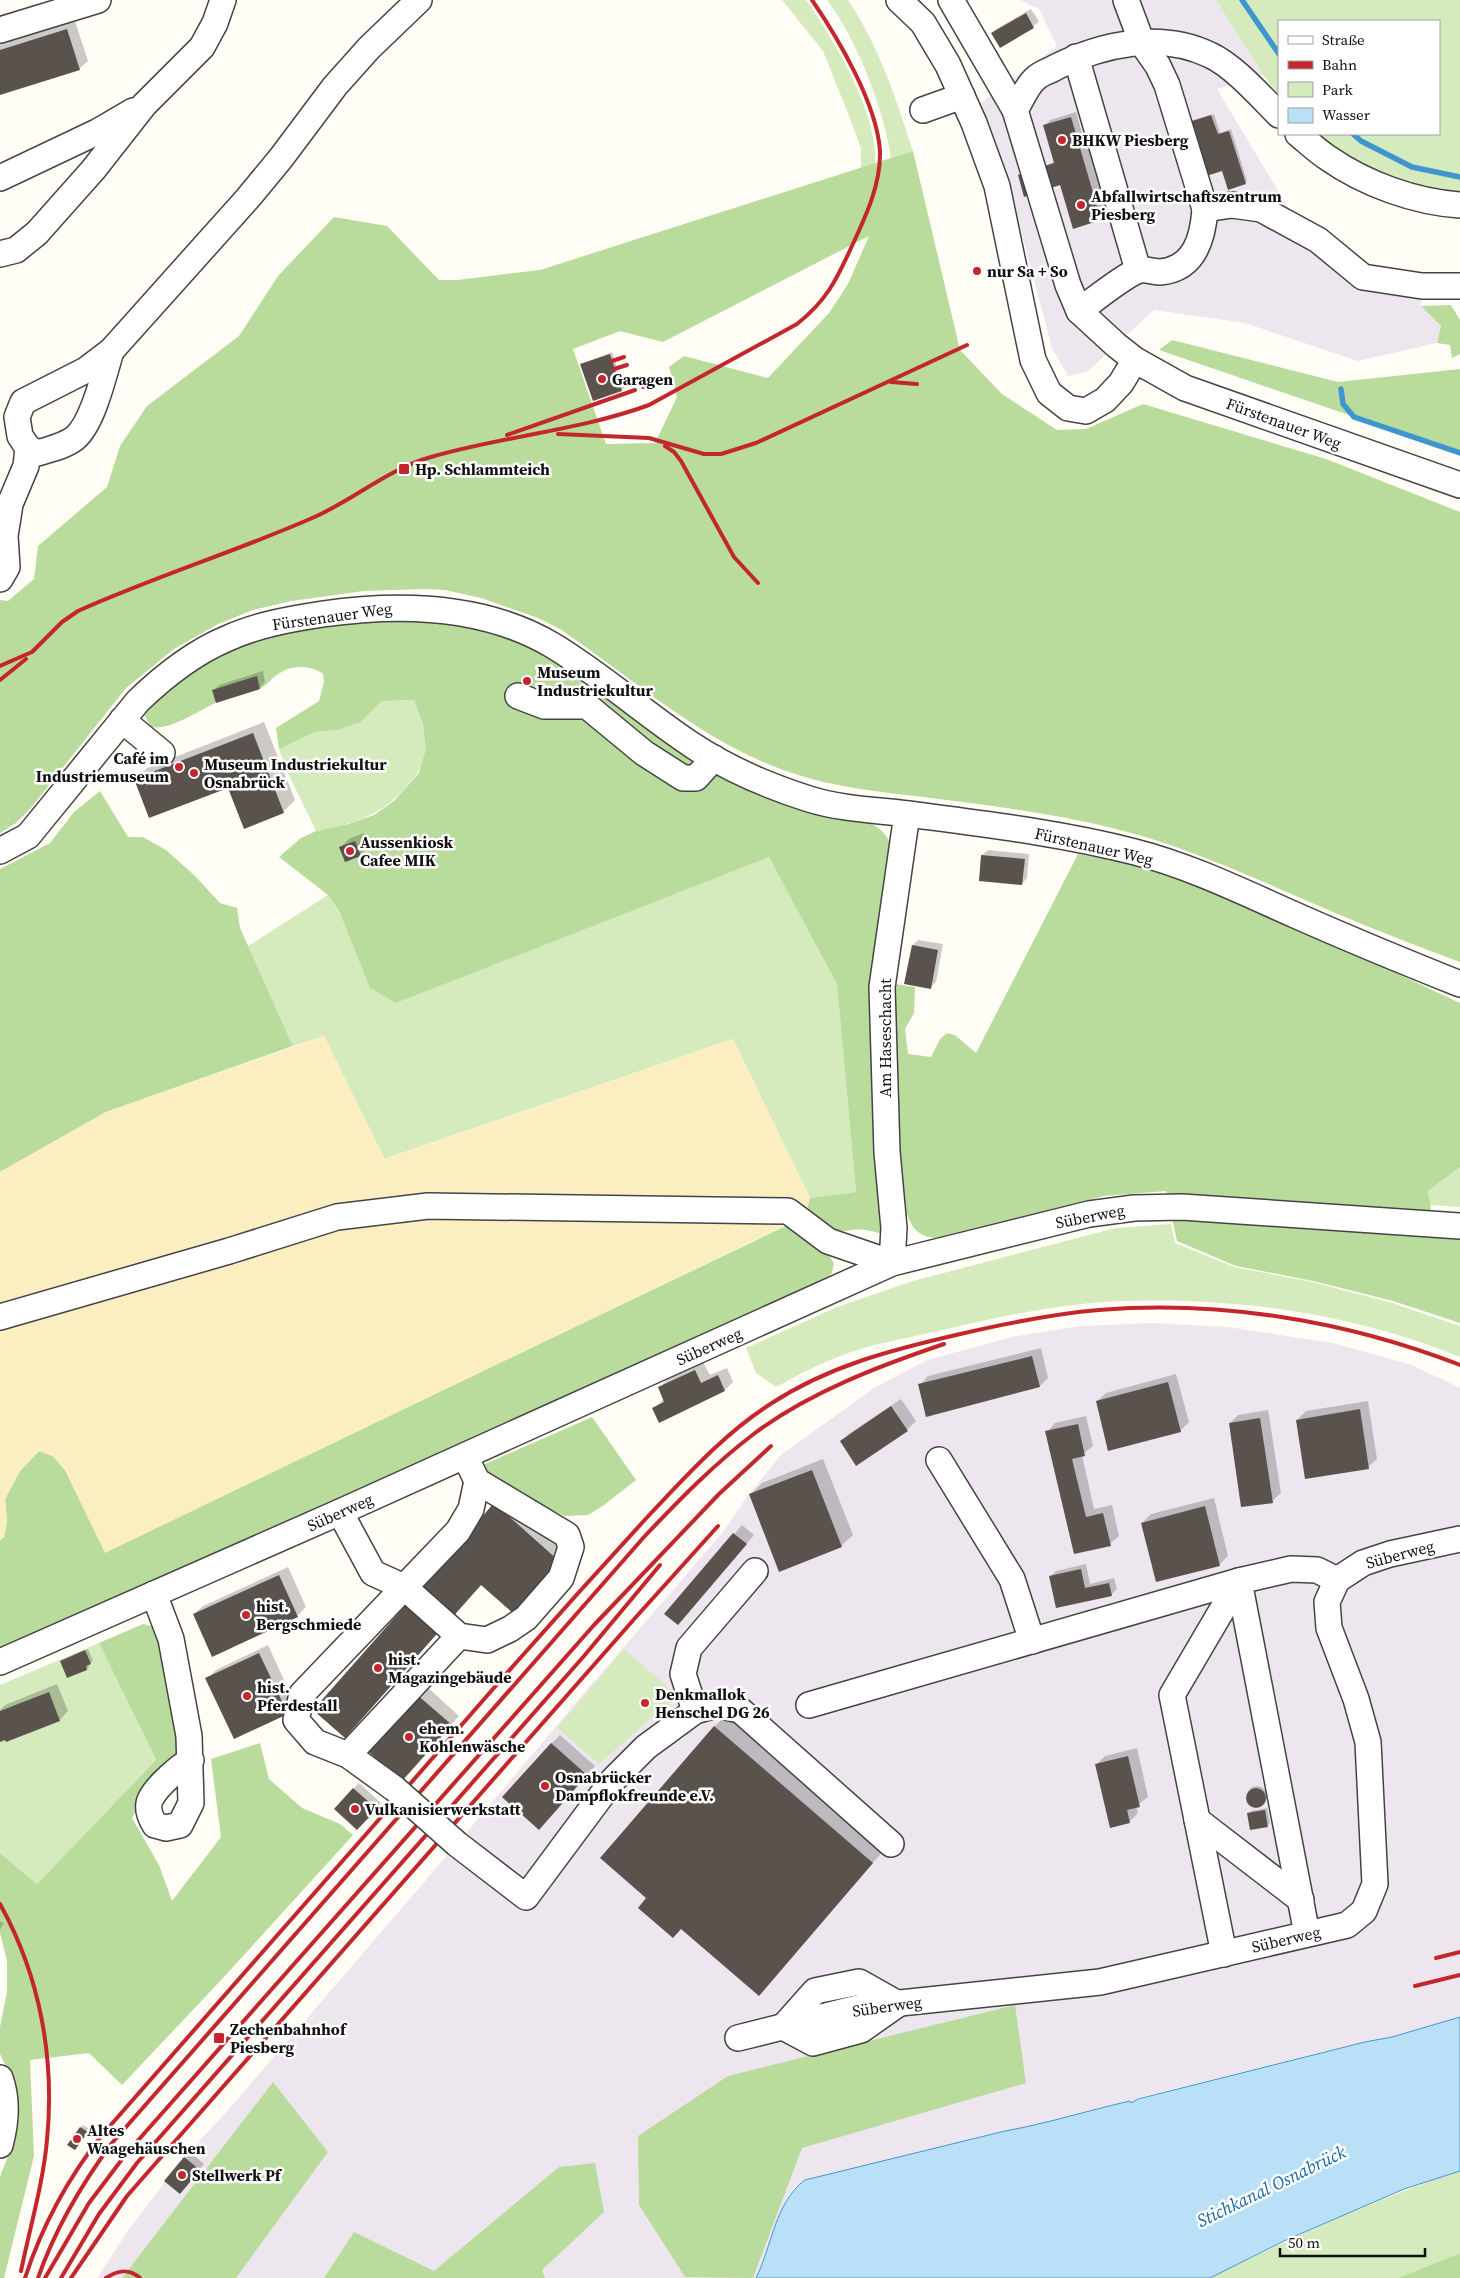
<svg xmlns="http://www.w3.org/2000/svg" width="1460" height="2278" font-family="'Source Serif 4',serif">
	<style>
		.industrial { fill: #eee6ef }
		.green { fill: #d5ebbd }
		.forest { fill: #b9dc9c; fill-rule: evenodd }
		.sand { fill: #fbeec1 }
		.water { fill: #b9e0f7; stroke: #3f96cf }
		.shadow { fill: #0003 }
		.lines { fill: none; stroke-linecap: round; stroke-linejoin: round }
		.stream { stroke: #3f96cf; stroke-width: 5.5 }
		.building { fill: #5a524d }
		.minor-casing { stroke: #444; stroke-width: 28 }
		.minor { stroke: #fff; stroke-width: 25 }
		.rail { stroke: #c4262e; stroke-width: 4 }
		.minor-bridge-casing { stroke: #444; stroke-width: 28; stroke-linecap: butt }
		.minor-bridge { stroke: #fff; stroke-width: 25 }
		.poi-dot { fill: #c4262e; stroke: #fff; stroke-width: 2 }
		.labels { text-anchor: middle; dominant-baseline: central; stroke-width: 5; stroke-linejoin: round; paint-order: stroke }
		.poi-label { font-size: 16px; font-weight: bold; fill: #111; stroke: #fff; text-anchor: start }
		.street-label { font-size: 16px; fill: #111; stroke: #fff }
		.water-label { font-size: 18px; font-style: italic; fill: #1768a6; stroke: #fff }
	</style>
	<rect width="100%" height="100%" fill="#fffdf5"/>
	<!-- industrial -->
	<g class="industrial">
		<path d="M1020,0H1216L1263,75L1217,89L1295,219L1366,267L1422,286L1421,306L1441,326L1437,343L1358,361L1245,323L1154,310L1087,372L1068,376L1052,348L1008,181L979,104L1057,46L1039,9Z"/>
		<path d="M1152,1323L1228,1327L1333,1343L1412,1365L1460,1388V2017L1392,2037L1339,2048L1138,2098L1131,2103L1130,2101L1073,2116L1059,2118L1019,2130L1005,2131L809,2179L794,2188L788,2195L778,2220L767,2255L756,2278H97L127,2232L184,2157L222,2117L457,1844L584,1693L723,1532L749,1494L781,1455L874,1388L927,1360L1012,1337L1081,1326Z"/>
	</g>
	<!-- green -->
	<g class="green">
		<path d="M782,0H806C834,39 879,116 875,164L861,168V149L853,126L823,51Z"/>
		<path d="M827,0H848C879,46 896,99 913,151L891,158C884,110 857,39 827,0Z"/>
		<path d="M1216,0H1460V198L1400,186L1348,160L1313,134H1439V21H1279V95L1263,75Z"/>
		<path d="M414,700C420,716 427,732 426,749C425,764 417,775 407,786C380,817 354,823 316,831L286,769L279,749L315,732L338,730L361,722L382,701Z"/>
		<path d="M769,856L837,983L856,1192L810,1198L733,1039L384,1159L324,1036L293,1046L248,946L328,895L396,1003Z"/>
		<path d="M1460,1167V1207L1430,1205L1428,1191Z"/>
		<path d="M1171,1224L1175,1243L1234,1267L1312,1282L1392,1303L1460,1326V1357C1353,1313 1234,1297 1119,1301C1059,1304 1001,1316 943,1330C913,1337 881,1342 851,1352C825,1361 800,1374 776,1387L756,1373L746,1348L837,1307L913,1281L1116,1228Z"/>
		<path d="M99,1643L156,1760L37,1884L0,1853V1685Z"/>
		<path d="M624,1649L671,1690V1701L599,1764L557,1728Z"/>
		<path d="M1460,2171V2253L1398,2278H1210C1292,2238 1374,2199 1460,2171Z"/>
	</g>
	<!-- forest -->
	<g class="forest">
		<path d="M913,151L960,350L1002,394L1057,430L1086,429L1143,404L1326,459L1460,512V962C1417,946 1375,930 1333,912C1270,885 1208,856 1142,836C1074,816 1001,807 931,798C883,792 837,788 792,773C704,744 635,680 560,629L538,618L481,598L445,590L424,589L364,591L291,601L253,610L218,624L174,649L126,688L30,809L16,823L0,833V600L8,601L34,579L38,546L107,487L120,446L147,406L239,336L278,276L334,217L387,226L439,280H457L540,270ZM869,236L848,284L829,313L768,378L684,356L669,367L677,397L655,443L606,444L573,349L620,331L663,342Z"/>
		<path d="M1451,305L1460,320V354L1452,358L1450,345L1437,343L1441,326L1421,306Z"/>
		<path d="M1172,340L1338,382L1460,369V453L1159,350Z"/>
		<path d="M403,617L474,626L526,643L848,819C874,823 880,824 894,848L875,981L915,987L914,1013L905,1029L908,1054L931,1057L940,1039L947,1033L955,1035L976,1053L1078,854L1135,864L1178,879L1321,938L1460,1003V1167L1428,1191L1435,1235L1460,1237V1323L1393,1301L1313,1281L1236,1266L1177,1241L1166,1191L1104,1196L934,1238C913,1235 911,1224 904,1206L881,1234C867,1228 850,1228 836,1234L805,1216L810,1198L856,1192L837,984L769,857L396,1003L370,988L340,913L328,895L279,857L301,838L316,831L348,824L374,815L394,801L419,773L426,749L423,724L414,700L382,701L361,722L338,730L315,732L279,749L276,728L319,701L324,682L323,674C311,665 292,665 280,673C272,677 267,686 259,689C246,695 232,697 218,702C200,709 171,731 151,727L143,712L189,672L230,648L298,628Z"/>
		<path d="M100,791L128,837H143L166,850L195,876L220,903L237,908L240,928L293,1046L106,1112L0,1172V869L50,843L74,812Z"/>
		<path d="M792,1223L823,1247L834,1263L832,1273L825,1280L0,1650V1540L4,1537L7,1522L5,1499L20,1471L39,1451L53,1456L65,1470L105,1552Z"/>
		<path d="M592,1417L636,1480L604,1505L588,1515L565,1516L504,1490L487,1475L483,1465Z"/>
		<path d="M143,1624L155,1627L173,1682L179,1758L146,1789L132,1818L159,1865L172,1901L221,1837L211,1759L260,1743L269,1779L302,1808L340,1824L353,1835L223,1978L122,2085L89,2053L30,2060L34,2156L4,2278H0V2177L8,2156L13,2134L12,2079L0,2054V2027L7,1992V1961L0,1933V1853L37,1884L156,1760L99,1643Z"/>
		<path d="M1015,2005L1026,2083L802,2148L753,2278L685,2277L639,2205L638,2136L728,2076Z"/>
		<path d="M273,2082L328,2152L236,2278H122Z"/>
		<path d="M595,2163L604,2212L542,2270L545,2278H324L354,2232L434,2271L559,2167Z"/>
		<path d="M1460,2253V2278H1398Z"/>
	</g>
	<!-- sand -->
	<path class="sand" d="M324,1036L385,1159L733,1039L810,1198L805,1216L105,1553L65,1470L53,1456L39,1451L20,1471L5,1499L7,1522L4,1537L0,1540V1172L106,1112Z"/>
	<!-- water -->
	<path class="water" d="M1460,2017V2171L1404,2189L1284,2241L1210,2278H756C772,2246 775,2202 805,2180L1005,2131C1045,2124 1086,2111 1130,2101L1131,2103L1138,2099L1365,2042L1392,2037Z"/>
	<!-- shadow -->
	<g class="shadow">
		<path d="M1031,9L1039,21L1033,27L1000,47L992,33L998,28Z"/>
		<path d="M75,21L88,61L79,69L0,94V44Z"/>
		<path d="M1076,112L1086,147L1090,146L1109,210L1100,219L1061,183L1019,175L1055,162L1045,126L1050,120Z"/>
		<path d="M1214,114L1220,133L1231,129L1247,181L1245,183L1223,170L1190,121Z"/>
		<path d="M612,352L624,388L621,390L582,364Z"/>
		<path d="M263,671L265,682L260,687L217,701L214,690L219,685Z"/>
		<path d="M264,722L295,800L283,812L229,786L136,779L147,768Z"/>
		<path d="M364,833L369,846L360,854L341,847L349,839Z"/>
		<path d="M988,850L1029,854L1027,878L1022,884L982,855Z"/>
		<path d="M918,940L943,944L936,982L930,988L906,983L913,945Z"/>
		<path d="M1041,1348L1048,1378L1040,1386L920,1385L928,1376Z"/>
		<path d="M703,1362L710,1375L727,1368L733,1382L725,1390L654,1408L664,1399L659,1388L668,1379Z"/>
		<path d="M1176,1374L1189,1422L1180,1431L1097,1401L1106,1393Z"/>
		<path d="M901,1399L916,1421L907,1430L841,1441L850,1433Z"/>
		<path d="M1368,1401L1377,1459L1368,1467L1297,1420L1306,1411Z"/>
		<path d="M1268,1410L1281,1493L1272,1501L1230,1423L1238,1415Z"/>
		<path d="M1086,1416L1093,1446L1082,1455L1094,1509L1112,1505L1119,1536L1110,1544L1075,1553L1047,1432L1055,1423Z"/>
		<path d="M823,1459L853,1535L841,1546L751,1494L762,1483Z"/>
		<path d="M506,1493L567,1552L522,1604L482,1584L450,1618Z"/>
		<path d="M1214,1498L1228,1556L1220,1564L1157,1581L1142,1523L1151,1514Z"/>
		<path d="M742,1525L754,1535L686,1615L666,1614Z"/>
		<path d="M1086,1564L1090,1584L1114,1578L1117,1589L1111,1595L1057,1607L1051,1576L1056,1571Z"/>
		<path d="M288,1567L306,1607L298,1615L213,1655L194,1614L203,1606Z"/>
		<path d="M268,1645L295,1704L287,1713L207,1679L216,1670Z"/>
		<path d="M88,1649L93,1661L88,1664L89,1667L87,1669L62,1661Z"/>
		<path d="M57,1684L68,1711L60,1720L7,1740L6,1738L0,1741V1710L5,1705Z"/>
		<path d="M425,1685L459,1716L410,1771L367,1749Z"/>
		<path d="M726,1715L884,1850L759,1994L648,1898L714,1727Z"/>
		<path d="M560,1735L595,1766L548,1820L551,1744Z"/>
		<path d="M1137,1748L1148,1797L1136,1806L1138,1813L1129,1822L1097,1764L1105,1756Z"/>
		<path d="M359,1783L381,1803L363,1823L354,1788Z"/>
		<circle cx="1257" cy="1796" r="10"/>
		<path d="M1267,1808L1270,1823L1267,1825L1248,1814L1251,1811Z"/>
		<path d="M0,1921L4,1924L0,1929Z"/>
		<path d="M83,2125L89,2129L77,2146L69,2145Z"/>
		<path d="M190,2152L204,2164L180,2193L185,2158Z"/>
	</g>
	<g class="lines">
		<!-- stream -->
		<g class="stream">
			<path d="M1242,0L1279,54"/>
			<path d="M1353,134L1361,141L1412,167L1460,177"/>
			<path d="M1341,389L1343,404L1354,417L1460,453"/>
		</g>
	</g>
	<!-- building -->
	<g class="building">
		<path d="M1026,13L1034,28L1000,48L991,33Z"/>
		<path d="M67,29L80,70L0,95V50Z"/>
		<path d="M1211,115L1218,134L1229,131L1246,184L1228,190L1222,171L1203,177L1186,123Z"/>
		<path d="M1071,117L1101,220L1073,229L1060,185L1024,197L1018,175L1054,163L1043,125Z"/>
		<path d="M610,354L622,391L593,401L580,364Z"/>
		<path d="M257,676L260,689L216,703L212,690Z"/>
		<path d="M253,733L284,813L244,829L228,788L149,818L134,779Z"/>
		<path d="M355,841L361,856L345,862L339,847Z"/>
		<path d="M981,855L1025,859L1022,885L979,881Z"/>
		<path d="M912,945L938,950L931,989L904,984Z"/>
		<path d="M1032,1356L1040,1387L926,1417L918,1384Z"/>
		<path d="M695,1370L701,1383L718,1375L725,1391L659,1423L652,1408L664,1402L658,1387Z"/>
		<path d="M1168,1382L1181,1432L1108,1451L1096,1401Z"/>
		<path d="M891,1406L908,1431L856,1466L840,1441Z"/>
		<path d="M1360,1409L1369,1469L1305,1479L1296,1420Z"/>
		<path d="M1260,1418L1273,1503L1241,1507L1229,1423Z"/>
		<path d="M1078,1424L1085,1456L1072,1459L1086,1517L1103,1513L1111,1546L1074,1554L1045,1431Z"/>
		<path d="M812,1470L842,1547L779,1572L749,1494Z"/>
		<path d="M494,1503L559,1561L514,1614L481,1585L450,1620L417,1591Z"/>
		<path d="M1205,1506L1220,1566L1156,1582L1141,1523Z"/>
		<path d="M733,1533L747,1544L678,1625L664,1614Z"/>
		<path d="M1081,1569L1085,1588L1109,1583L1112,1596L1056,1608L1049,1576Z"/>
		<path d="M279,1575L298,1617L212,1657L193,1614Z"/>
		<path d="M411,1599L443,1627L345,1738L313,1710Z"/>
		<path d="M85,1650L91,1664L86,1666L87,1670L67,1678L60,1661Z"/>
		<path d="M259,1653L288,1714L234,1739L205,1678Z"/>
		<path d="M49,1692L60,1721L6,1742L5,1740L0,1742V1711Z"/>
		<path d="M415,1693L452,1725L402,1781L365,1749Z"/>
		<path d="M714,1726L873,1863L759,1996L681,1929L673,1938L638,1908L646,1898L600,1858Z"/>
		<path d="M551,1743L587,1775L539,1830L502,1797Z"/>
		<path d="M1128,1756L1140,1807L1127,1810L1130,1823L1110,1828L1095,1764Z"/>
		<circle cx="1256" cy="1798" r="10"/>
		<path d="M353,1788L377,1809L357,1830L334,1809Z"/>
		<path d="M1265,1810L1268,1827L1250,1830L1247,1813Z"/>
		<path d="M80,2127L88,2132L75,2150L67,2145Z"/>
		<path d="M184,2157L200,2170L180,2194L164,2181Z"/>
	</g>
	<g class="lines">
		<!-- minor casing -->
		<g class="minor-casing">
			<g id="minor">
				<path d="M899,0L923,23L948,65L974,123L997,186L1033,360L1049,393L1068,408L1086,411L1105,400L1121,383L1135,360"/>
				<path d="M951,0L1015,110L1068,285L1079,311L1116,345L1135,360L1185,388L1460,485"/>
				<path d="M0,30L98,0"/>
				<path d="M1076,57L1138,270"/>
				<path d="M923,110L962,96"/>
				<path d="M1015,110C1021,101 1027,85 1036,78C1041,73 1050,71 1056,67C1102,44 1161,31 1210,55C1234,66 1260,96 1279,115"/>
				<path d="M1298,134C1308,142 1317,151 1328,158C1365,184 1415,202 1460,205"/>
				<path d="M0,178L97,132L133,111"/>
				<path d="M1205,209L1232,205L1261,209L1318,240L1363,277L1422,286H1460"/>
				<path d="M0,254L16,250L37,233L93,170L144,105L202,47L215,23L223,0"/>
				<path d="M1079,311C1094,300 1122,277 1137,271C1144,268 1153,272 1160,272C1195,269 1203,238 1205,209L1167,85L1158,66L1142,43L1126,0"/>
				<path d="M28,448L38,453C50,449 65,446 75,438C93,423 104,374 111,351"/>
				<path d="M0,579L7,567L5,536L10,504L26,466L28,448L20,436L17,417L23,402L86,370L111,351L248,198L281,158L335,86L369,48L419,0"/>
				<path d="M518,696L544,706H587L644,753L683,778H696L714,758"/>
				<path d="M122,720L162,753"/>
				<path d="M0,851L28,836L138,701C164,676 193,653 226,639C256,625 290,619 323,614C399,603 484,605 552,645C602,675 645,714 692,745C728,769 768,786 809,799C841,809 876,810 908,814C984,824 1061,833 1135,852C1190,866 1243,892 1295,915C1349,939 1405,962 1460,984"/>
				<path d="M0,1317L229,1251L337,1217L428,1206L788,1211L828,1241L892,1263L894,1228L887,1152L882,987L907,814"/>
				<path d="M939,1460L1012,1579L1032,1641"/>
				<path d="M340,1512L373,1573L404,1587L459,1636L487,1640L510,1629L526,1618L561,1578L571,1547L567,1535L477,1481L465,1456"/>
				<path d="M154,1594L171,1639L189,1736L191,1803L180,1825L166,1828L155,1825C150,1817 146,1807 151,1798C158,1785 178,1768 191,1760"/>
				<path d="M0,1662L340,1512L892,1263L1089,1214L1134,1208L1182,1207L1460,1226"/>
				<path d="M809,1705L1239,1581"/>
				<path d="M695,1711L683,1674L689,1648L755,1571"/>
				<path d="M348,1755L459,1636"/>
				<path d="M395,1789L348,1755L315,1742L296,1720L302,1694L458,1531L471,1509L477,1481"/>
				<path d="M1197,1820L1301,1900"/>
				<path d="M457,1844L526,1897L613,1780L646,1747L695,1711L716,1705L740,1710L891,1844"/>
				<path d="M1307,1934L1239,1581L1291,1569L1317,1570L1337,1580"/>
				<path d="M1224,1954L1172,1695L1239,1581"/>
				<path d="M859,1982L898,2004L861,2030L813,2043L783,2027L815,1991Z"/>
				<path d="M738,2038L862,2007L1100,1982L1347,1925L1364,1911L1375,1884L1368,1742L1356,1699L1329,1628L1327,1602L1337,1580L1363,1563L1390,1554L1460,1539"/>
				<path d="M0,2078C8,2100 6,2123 0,2145"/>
			</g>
		</g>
		<!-- minor -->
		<use href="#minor" class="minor"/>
		<!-- rail -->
		<g class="rail">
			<path d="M612,361L624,357"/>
			<path d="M614,369L627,365"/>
			<path d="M891,382L917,384"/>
			<path d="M619,383L632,378"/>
			<path d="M643,387L646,386"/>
			<path d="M558,434L649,438L704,454H721L756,443L967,345"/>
			<path d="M507,435L635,390"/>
			<path d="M665,446L674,452L681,461L734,557L758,583"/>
			<path d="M0,666L32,652L62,622L78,611C154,577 234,552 310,519C351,502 388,469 431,457C503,436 578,431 649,405L797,324C826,301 836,281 851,248C865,218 881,185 880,151C877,104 838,38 812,0"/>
			<path d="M0,680L26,659"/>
			<path d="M0,1904C40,1976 55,2058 47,2140C43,2184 30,2227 21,2271"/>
			<path d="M1436,1958L1460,1952"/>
			<path d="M1415,1986L1460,1975"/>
			<path d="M25,2278C42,2226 68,2178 102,2135C240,1978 377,1822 514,1665C560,1613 606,1562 652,1512C689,1473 726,1432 772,1403C829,1366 891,1350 956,1335C1003,1324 1051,1314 1099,1310C1221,1300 1347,1321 1460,1365"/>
			<path d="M38,2278C55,2229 81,2185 112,2143L644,1537C679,1500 714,1464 755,1433C810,1392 879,1366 944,1344"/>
			<path d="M45,2278L89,2203L126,2154L594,1625L719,1494L771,1446"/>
			<path d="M61,2278L99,2214L137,2163L584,1656L660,1565"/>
			<path d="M71,2278L127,2196L148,2172L636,1617L718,1526"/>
			<path d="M106,2278C118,2270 129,2268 140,2278"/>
		</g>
		<!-- minor-bridge casing -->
		<g class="minor-bridge-casing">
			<path id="minor-bridge" d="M395,1789L457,1844"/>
		</g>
		<!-- minor-bridge -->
		<use href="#minor-bridge" class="minor-bridge"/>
	</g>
	<!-- markers -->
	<g class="poi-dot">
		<circle cx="1062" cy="140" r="5"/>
		<circle cx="1081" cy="205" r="5"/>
		<circle cx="977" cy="271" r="5"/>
		<circle cx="602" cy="379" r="5"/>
		<rect x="398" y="463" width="12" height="12" rx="2.5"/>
		<circle cx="527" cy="681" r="5"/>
		<circle cx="179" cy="767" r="5"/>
		<circle cx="194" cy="773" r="5"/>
		<circle cx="350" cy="851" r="5"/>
		<circle cx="246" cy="1615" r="5"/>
		<circle cx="378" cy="1668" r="5"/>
		<circle cx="247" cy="1696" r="5"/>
		<circle cx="645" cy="1703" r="5"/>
		<circle cx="409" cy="1737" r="5"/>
		<circle cx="545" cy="1786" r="5"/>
		<circle cx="355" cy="1809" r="5"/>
		<rect x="213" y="2032" width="12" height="12" rx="2.5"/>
		<circle cx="77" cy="2139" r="5"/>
		<circle cx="182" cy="2175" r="5"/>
	</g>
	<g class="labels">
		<!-- poi labels -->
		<g class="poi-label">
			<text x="1072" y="140">BHKW Piesberg</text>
			<text x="1091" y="196">Abfallwirtschaftszentrum<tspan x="1091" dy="18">Piesberg</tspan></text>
			<text x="987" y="271">nur Sa + So</text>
			<text x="612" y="379">Garagen</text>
			<text x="415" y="469">Hp. Schlammteich</text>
			<text x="537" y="672">Museum<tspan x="537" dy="18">Industriekultur</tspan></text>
			<text x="169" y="758" text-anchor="end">Café im<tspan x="169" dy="18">Industriemuseum</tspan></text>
			<text x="204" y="764">Museum Industriekultur<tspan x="204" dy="18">Osnabrück</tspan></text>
			<text x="360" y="842">Aussenkiosk<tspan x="360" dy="18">Cafee MIK</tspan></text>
			<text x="256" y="1606">hist.<tspan x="256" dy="18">Bergschmiede</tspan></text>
			<text x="388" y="1659">hist.<tspan x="388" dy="18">Magazingebäude</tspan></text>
			<text x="257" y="1687">hist.<tspan x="257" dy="18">Pferdestall</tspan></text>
			<text x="655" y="1694">Denkmallok<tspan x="655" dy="18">Henschel DG 26</tspan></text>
			<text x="419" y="1728">ehem.<tspan x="419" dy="18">Kohlenwäsche</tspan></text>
			<text x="555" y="1777">Osnabrücker<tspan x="555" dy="18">Dampflokfreunde e.V.</tspan></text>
			<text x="365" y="1809">Vulkanisierwerkstatt</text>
			<text x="230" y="2029">Zechenbahnhof<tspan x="230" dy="18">Piesberg</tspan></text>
			<text x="87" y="2130">Altes<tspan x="87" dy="18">Waagehäuschen</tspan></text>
			<text x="192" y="2175">Stellwerk Pf</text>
		</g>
		<!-- street labels -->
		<g class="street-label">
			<text transform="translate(1284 423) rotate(20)">Fürstenauer Weg</text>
			<text transform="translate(332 616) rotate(-8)">Fürstenauer Weg</text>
			<text transform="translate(1094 846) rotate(13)">Fürstenauer Weg</text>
			<text transform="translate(885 1038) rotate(-90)">Am Haseschacht</text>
			<text transform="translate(1090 1216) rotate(-11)">Süberweg</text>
			<text transform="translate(709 1346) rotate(-24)">Süberweg</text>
			<text transform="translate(340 1512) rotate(-24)">Süberweg</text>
			<text transform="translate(1400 1554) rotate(-15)">Süberweg</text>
			<text transform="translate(1286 1939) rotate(-13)">Süberweg</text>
			<text transform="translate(887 2006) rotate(-8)">Süberweg</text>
		</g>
		<!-- water labels -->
		<g class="water-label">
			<text transform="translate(1271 2186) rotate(-26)">Stichkanal Osnabrück</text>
		</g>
	</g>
	<!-- legend -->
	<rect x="1278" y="20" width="162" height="115" fill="#ffffff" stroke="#a0a0a0"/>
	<rect x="1288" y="36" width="25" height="8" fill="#ffffff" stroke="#a0a0a0"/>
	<text x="1322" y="45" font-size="15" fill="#111111">Straße</text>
	<rect x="1288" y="61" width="25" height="8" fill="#c4262e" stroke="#a0a0a0"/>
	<text x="1322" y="70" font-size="15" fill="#111111">Bahn</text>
	<rect x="1288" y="82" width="25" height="15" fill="#d5ebbd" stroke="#a0a0a0"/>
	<text x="1322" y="95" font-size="15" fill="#111111">Park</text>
	<rect x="1288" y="108" width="25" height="15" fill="#b9e0f7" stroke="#a0a0a0"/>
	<text x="1322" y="120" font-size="15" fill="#111111">Wasser</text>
	<!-- scale -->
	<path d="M1280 2248v8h145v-8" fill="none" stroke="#111111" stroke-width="2.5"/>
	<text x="1288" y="2248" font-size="15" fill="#111111" stroke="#ffffff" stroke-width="4" paint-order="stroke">50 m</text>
</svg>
